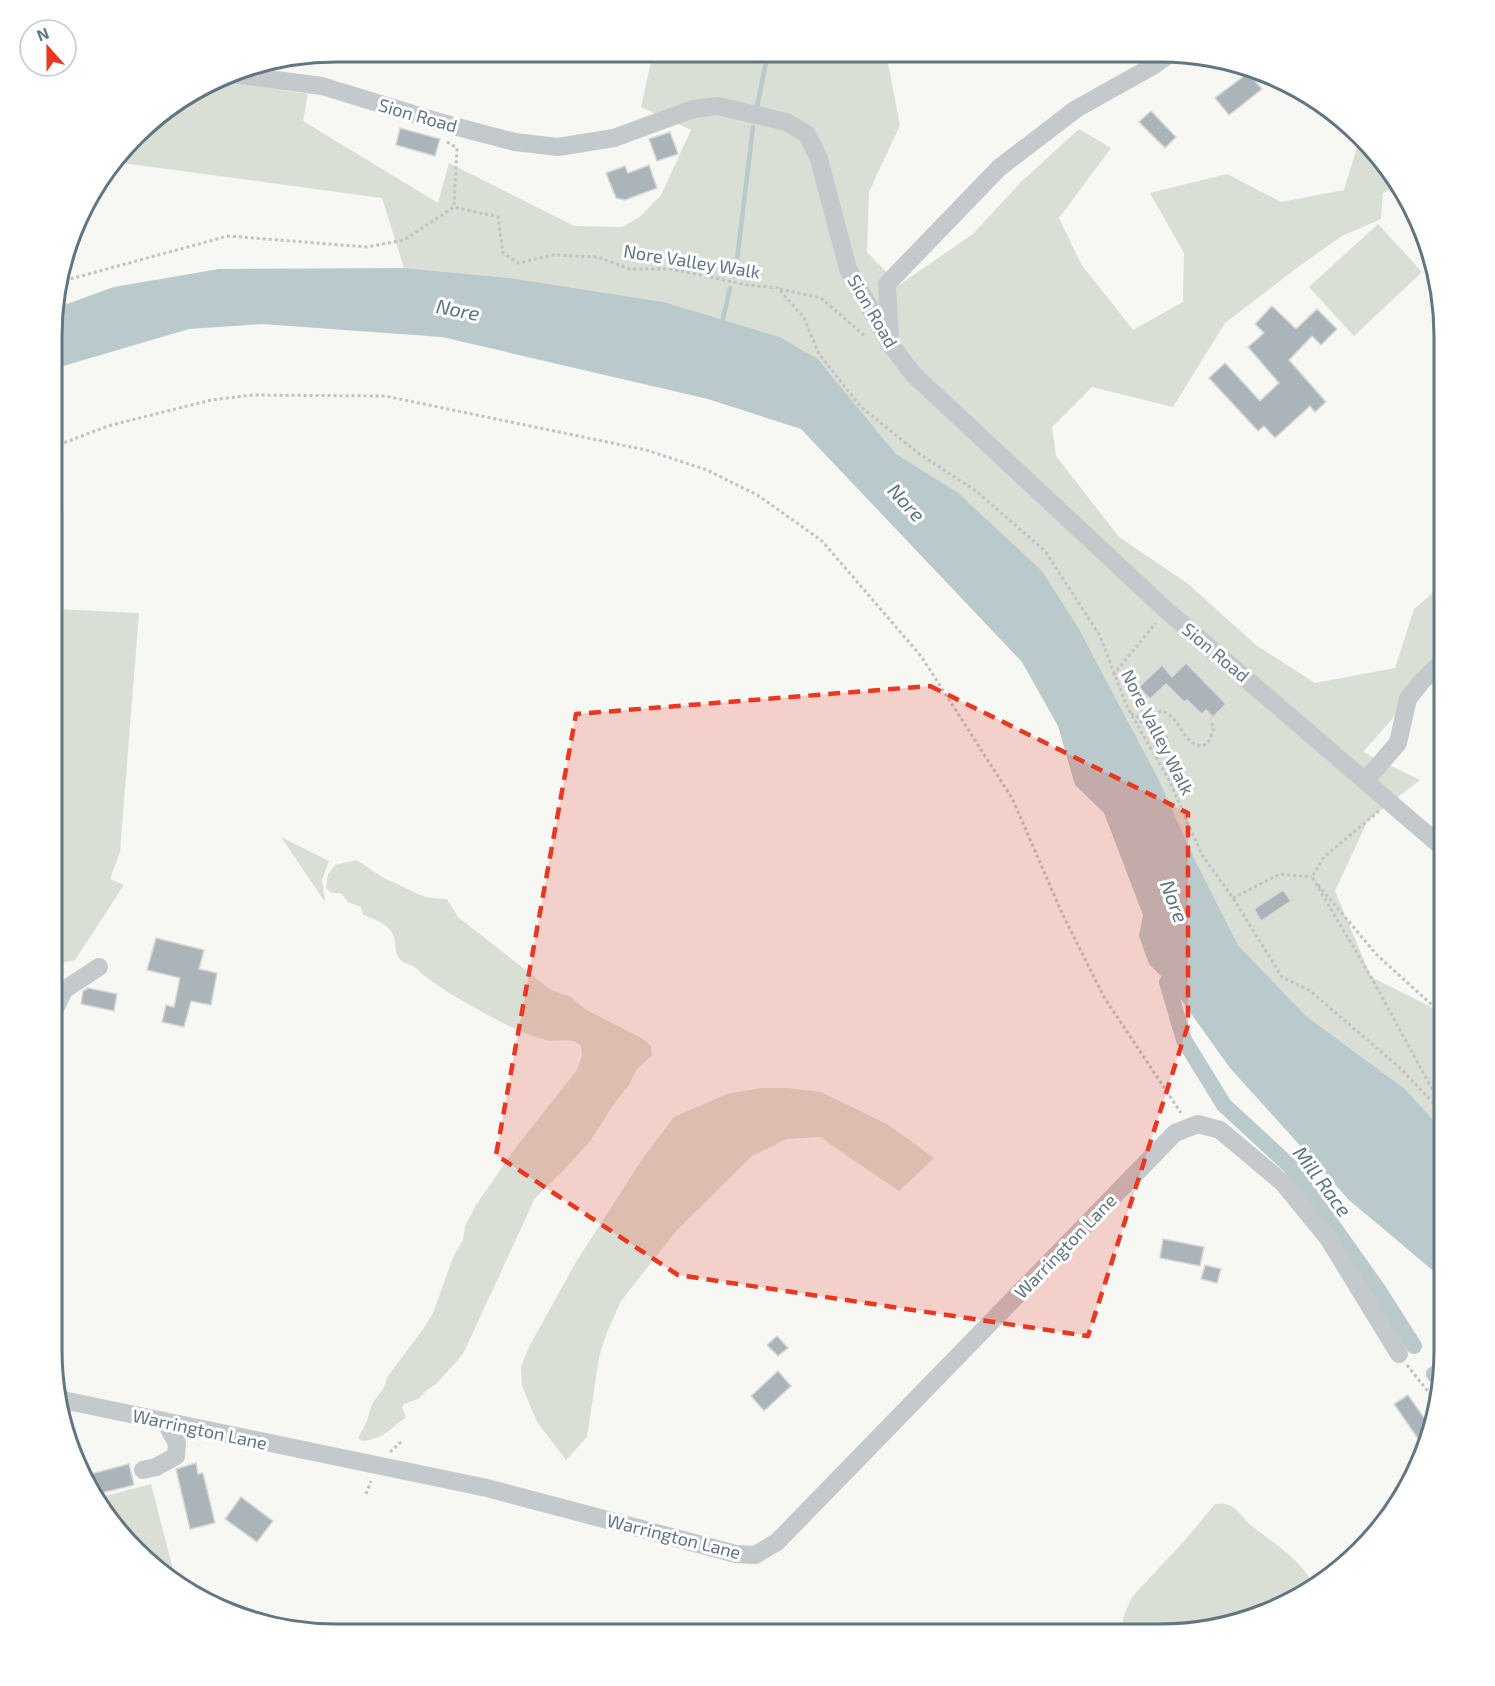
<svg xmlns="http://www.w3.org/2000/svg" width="1495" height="1686" font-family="'Exo 2',sans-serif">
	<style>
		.green { fill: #d9dfd4 }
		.water { fill: #bac9cb }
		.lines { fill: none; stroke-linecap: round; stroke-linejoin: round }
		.stream { stroke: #bac9cb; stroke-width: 4.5 }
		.canal { stroke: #bac9cb; stroke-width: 16 }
		.building { fill: #abb5b9; stroke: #d8d8d6; stroke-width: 1.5 }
		.path { stroke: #c0c2c4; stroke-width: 3; stroke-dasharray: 3 3; stroke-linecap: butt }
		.minor { stroke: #c4c9cb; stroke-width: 18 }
		.marked { fill: #ea3721; fill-opacity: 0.2; stroke: #ea3721; stroke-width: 4.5; stroke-dasharray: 12 8; stroke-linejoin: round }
		.labels { text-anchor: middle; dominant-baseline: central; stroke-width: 6; stroke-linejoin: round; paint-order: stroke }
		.street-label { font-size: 18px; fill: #617680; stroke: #fff }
		.water-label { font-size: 20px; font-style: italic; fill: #5b767b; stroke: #fff }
		.rim { fill: none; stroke: #617680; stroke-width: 3 }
	</style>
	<rect width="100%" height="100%" fill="#f7f7f4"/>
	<!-- green -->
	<g class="green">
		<path d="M653,52L886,53L900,125L869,192L867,252L899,285L973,234L1021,182L1079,129L1111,148L1059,218L1081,264L1133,330L1183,302L1184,253L1150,193L1227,174L1281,202L1344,190L1359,141L1396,178L1400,185L1383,193L1381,219L1342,236L1298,267L1225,323L1173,407L1092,387L1052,427L1056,456L1119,537L1187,583L1256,645L1315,683L1395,668L1414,609L1443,584V661L1363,752L1420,780L1368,820L1335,891L1371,977L1439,1011L1443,1015V1131L1405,1089L1306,1016L1238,945L1193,856L1158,778L1079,629L957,492L896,454L818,359L780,337L664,302L510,278L404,268L382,198L115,162L148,121L220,80L308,94L303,121L438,203L449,163L574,226L622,227L641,216L661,195L691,130L641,107Z"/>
		<path d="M1378,224L1422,272L1354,336L1309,287Z"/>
		<path d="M53,609L139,613L120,852L110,879L124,885L75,960L52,965Z"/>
		<path d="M281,837L329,861L322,880L325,902Z"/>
		<path d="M357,860L382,877L416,893L429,898L447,899L458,917L551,990L571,997L585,1009L643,1039L651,1046L652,1055L636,1070L630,1083L611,1108L591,1140L563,1171L535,1198L463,1354L437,1383L427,1390L418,1399L404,1404L402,1407L406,1417C388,1430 386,1438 362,1441L358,1438L367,1421L372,1404L383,1389L388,1376L424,1328L433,1313L454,1255L463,1240L465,1227L476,1205L517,1146L577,1070L582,1056L581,1046C571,1036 559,1043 546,1040C520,1033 494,1019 470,1005C451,994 433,984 417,969C413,964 405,965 401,960C396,956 396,950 395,944C395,926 377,920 363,915L361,907L348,902L342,894L330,892L326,888L328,874L335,865Z"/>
		<path d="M761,1088H788L821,1092L887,1124L934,1158L899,1191L820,1137L787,1139L752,1156L677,1230L621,1301L607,1332L599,1357L587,1437L566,1460L537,1422L522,1386L521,1367L529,1347L576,1262L643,1158L674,1117L727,1094Z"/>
		<path d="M151,1484L176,1581L99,1508L94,1499Z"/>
		<path d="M1215,1504C1220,1504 1224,1503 1229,1505C1239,1509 1244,1521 1253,1527C1272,1542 1308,1564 1314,1589L1250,1620L1177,1634H1120L1124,1615L1132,1597L1186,1539Z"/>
	</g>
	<!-- water -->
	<path class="water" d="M404,268L510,278L664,302L780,337L818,359L896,454L957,492L1042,571L1079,629L1158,778L1193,856L1238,945L1306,1016L1405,1089L1443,1131V1279L1349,1200L1230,1068L1172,987L1149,964L1139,936L1143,915L1104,813L1075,785L1058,726L1022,662L801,429L708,399L442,337L262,324L189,329L53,369V309L114,287L219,269Z"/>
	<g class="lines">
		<!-- stream -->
		<g class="stream">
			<path d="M757,107L768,52"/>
			<path d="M735,276L753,127"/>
			<path d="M722,323L730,288"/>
		</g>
		<!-- canal -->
		<g class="canal">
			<path d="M1167,982L1184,1040L1224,1105L1291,1167L1379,1291L1414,1346"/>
			<path d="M1434,1374L1440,1380"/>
		</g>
	</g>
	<!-- building -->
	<g class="building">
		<path d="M1248,73L1262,89L1229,115L1215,98Z"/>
		<path d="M1151,111L1176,137L1165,148L1139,122Z"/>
		<path d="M400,128L440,139L435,156L396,145Z"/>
		<path d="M670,132L678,154L657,161L649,139Z"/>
		<path d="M649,165L657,188L625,200L616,198L606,173L625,166L628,173Z"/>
		<path d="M1272,306L1296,329L1317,309L1337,329L1321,345L1312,336L1289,360L1326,402L1315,412L1310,406L1275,438L1264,426L1258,431L1209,378L1225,363L1260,401L1279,383L1248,347L1264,333L1255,324Z"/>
		<path d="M1186,663L1226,704L1213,717L1206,710L1202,714L1187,700L1184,702L1166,684L1150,699L1139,687L1162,665L1172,677Z"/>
		<path d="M1283,890L1291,901L1261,921L1254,909Z"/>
		<path d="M156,938L204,950L199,969L217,973L211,1005L191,1001L184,1027L162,1022L166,1005L174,1007L180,978L147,970Z"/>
		<path d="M88,988L117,994L114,1011L81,1004L83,991Z"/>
		<path d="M1163,1239L1204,1247L1200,1266L1160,1258Z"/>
		<path d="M1205,1265L1221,1269L1217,1283L1201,1279Z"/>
		<path d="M777,1336L788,1348L778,1356L767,1345Z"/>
		<path d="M778,1371L791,1386L764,1411L751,1396Z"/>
		<path d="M1408,1395L1427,1422L1421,1443L1394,1404Z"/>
		<path d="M196,1463L198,1474L203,1473L215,1523L190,1529L176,1469Z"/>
		<path d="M129,1464L134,1485L93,1495L83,1476Z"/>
		<path d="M241,1497L273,1521L257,1542L225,1519Z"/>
	</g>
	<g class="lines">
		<!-- path -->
		<g class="path">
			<path d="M447,142L457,148L454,207"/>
			<path d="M59,282L228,236L367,247L404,240L454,207L498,217L503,253L518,263L553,255L598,257L630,269H671L748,285L778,288L804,318L819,354L861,407L918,453L976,491L1045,551L1100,636L1127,707L1169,780L1202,855L1233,898L1282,977L1309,990L1399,1067L1443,1113"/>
			<path d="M780,289L821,298L866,337"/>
			<path d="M53,447L108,426L211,400L253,395L385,396L646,450L707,470L759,496L822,541L921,656L1012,798L1062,913L1104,997L1181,1113"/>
			<path d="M1113,675L1156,623"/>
			<path d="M1131,714L1136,715L1158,744L1162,745L1167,739L1155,718L1160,711C1176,713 1181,735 1193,743C1196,745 1200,745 1203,746L1209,741L1214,728L1210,720"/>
			<path d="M1379,811L1324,857L1312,877L1371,977L1443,1109"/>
			<path d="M1318,885L1377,955L1443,1015"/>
			<path d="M1233,898L1280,874L1312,877"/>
			<path d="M1407,1365L1434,1399"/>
			<path d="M390,1452L402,1441"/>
			<path d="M366,1494L371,1481"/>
		</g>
		<!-- minor -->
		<g class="minor">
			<path d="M231,74L322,86L446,124L515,142L558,147L614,138L693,109L718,106L786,122L807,134L819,159L848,269L890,344L914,375L1166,610L1443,848"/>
			<path d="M890,340L887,284L999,168L1076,109L1153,66L1171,53"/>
			<path d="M1366,780L1398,743L1408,699L1422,681L1443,661"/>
			<path d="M52,1015L64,990L99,967"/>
			<path d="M58,1399L487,1488L736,1554L755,1555L777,1542L1175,1133L1198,1124L1220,1130L1283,1183L1328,1238L1399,1354"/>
			<path d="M143,1470L156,1467L176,1456L177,1443L165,1422"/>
		</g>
	</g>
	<!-- marked area -->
	<path class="marked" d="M930,686L1188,813V1025L1088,1336L678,1275L496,1155L576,714Z"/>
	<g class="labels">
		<!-- street labels -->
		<g class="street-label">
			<text transform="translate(418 115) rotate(16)">Sion Road</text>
			<text transform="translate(692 261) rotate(9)">Nore Valley Walk</text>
			<text transform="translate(873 311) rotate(60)">Sion Road</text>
			<text transform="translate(1216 652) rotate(40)">Sion Road</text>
			<text transform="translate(1158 732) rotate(63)">Nore Valley Walk</text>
			<text transform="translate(1065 1246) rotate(-46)">Warrington Lane</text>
			<text transform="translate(200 1429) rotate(12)">Warrington Lane</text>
			<text transform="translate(674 1536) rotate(14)">Warrington Lane</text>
		</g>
		<!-- water labels -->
		<g class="water-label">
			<text transform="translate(458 309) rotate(11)">Nore</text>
			<text transform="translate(907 502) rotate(47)">Nore</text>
			<text transform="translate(1175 901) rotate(69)">Nore</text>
			<text transform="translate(1323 1181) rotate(53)">Mill Race</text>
		</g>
	</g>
	<!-- crop -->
	<path d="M0 0H1495V1686H0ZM336 62H1160A274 274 0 0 1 1434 336V1350A274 274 0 0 1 1160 1624H336A274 274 0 0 1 62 1350V336A274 274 0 0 1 336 62Z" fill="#fff" fill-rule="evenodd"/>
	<path class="rim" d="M336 62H1160A274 274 0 0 1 1434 336V1350A274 274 0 0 1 1160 1624H336A274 274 0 0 1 62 1350V336A274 274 0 0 1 336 62Z"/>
	<!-- north arrow -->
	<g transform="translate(48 48) rotate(339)"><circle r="28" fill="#ffffff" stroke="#c0c8cc" stroke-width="1.5"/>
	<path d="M0-4.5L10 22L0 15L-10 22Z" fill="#ea3721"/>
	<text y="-9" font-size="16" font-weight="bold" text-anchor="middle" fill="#617680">N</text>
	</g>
</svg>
